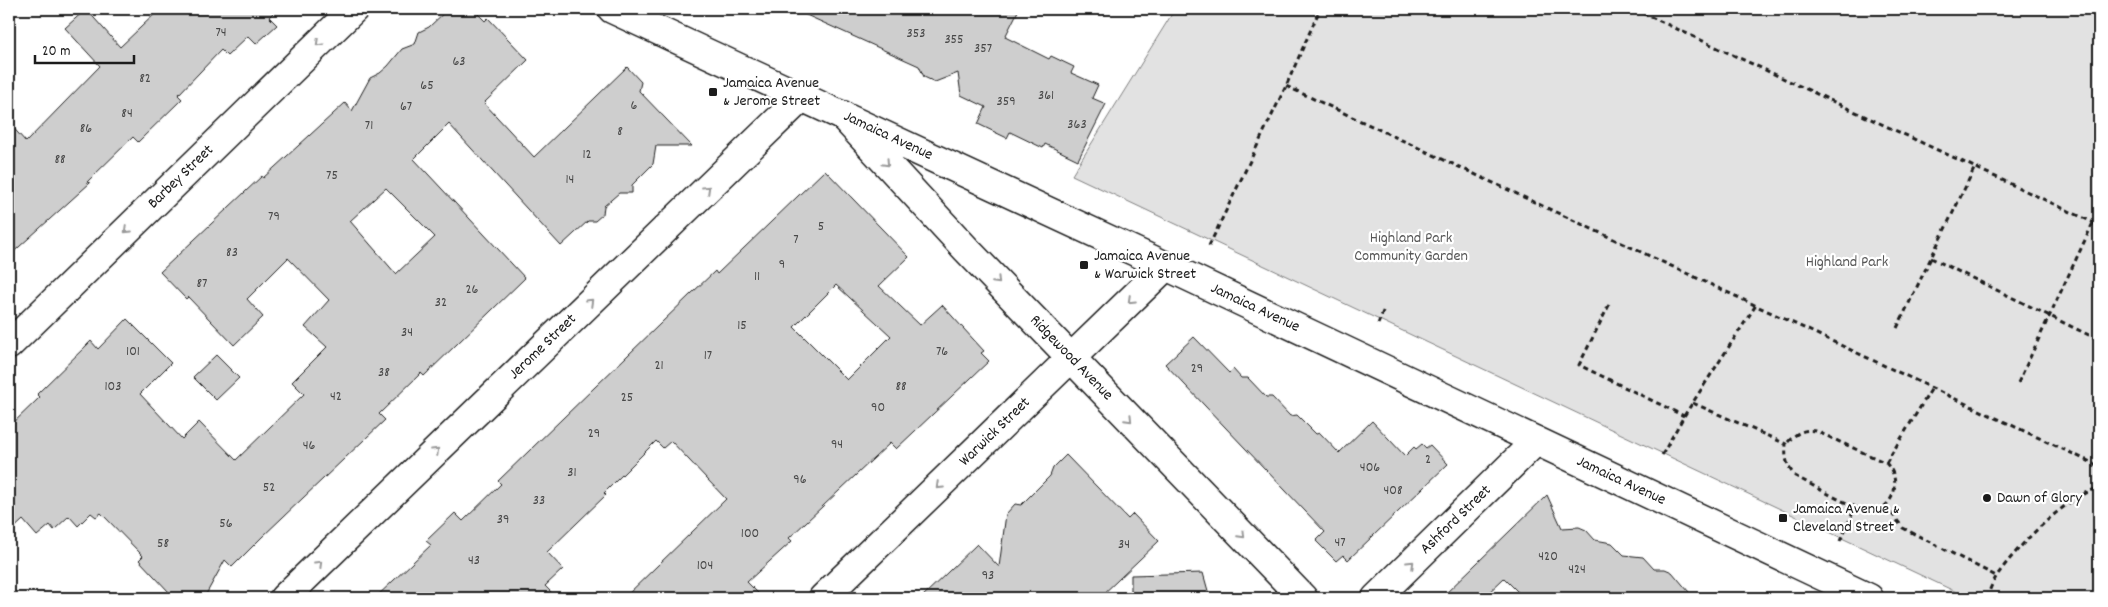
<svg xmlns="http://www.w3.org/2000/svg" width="2108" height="607" font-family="Dekko,sans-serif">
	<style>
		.green { fill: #e2e2e2; stroke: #7f7f7f }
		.building { fill: #cecece; stroke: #1c1c1c; fill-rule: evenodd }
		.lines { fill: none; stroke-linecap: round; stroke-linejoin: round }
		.minor-casing { stroke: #1c1c1c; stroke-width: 31 }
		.major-casing { stroke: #1c1c1c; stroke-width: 31 }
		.path { stroke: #1c1c1c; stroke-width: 3; stroke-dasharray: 5 4; stroke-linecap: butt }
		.minor { stroke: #fff; stroke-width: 28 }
		.major { stroke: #fff; stroke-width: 28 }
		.oneway { stroke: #999 }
		.poi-dot { fill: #1c1c1c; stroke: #fff; stroke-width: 2 }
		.labels { text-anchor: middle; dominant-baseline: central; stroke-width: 4.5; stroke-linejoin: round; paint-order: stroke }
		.number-label { font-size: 14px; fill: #484848 }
		.poi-label { font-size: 16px; fill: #1c1c1c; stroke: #fff; text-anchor: start }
		.street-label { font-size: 16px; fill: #1c1c1c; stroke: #fff }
		.park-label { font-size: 16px; fill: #575757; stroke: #fff }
	</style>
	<rect width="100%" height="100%" fill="#fff"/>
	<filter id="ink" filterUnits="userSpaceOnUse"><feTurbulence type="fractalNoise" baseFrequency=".02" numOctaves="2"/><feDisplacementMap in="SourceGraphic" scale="10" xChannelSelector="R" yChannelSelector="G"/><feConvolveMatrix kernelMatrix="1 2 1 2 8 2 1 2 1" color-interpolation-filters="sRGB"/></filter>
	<g filter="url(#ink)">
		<!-- green -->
		<path class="green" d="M1175,9H2099V598H1969L1072,175Z"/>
		<!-- building -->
		<g class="building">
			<path d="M86,9L120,47L160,9H277L269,17L277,25L256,44L248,36L227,56L221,50L178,95L182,99L138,142L133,137L87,182L90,183L9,256V123L26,142L100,66L65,28Z"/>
			<path d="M448,9H473L485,21L488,18L528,60L484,103L534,157L627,67L641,82L639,91L692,146H656L653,164L632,185V193H619L604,206L603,214L595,221H588L561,246L449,124L414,159L525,278L424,376L421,373L379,414L385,420L262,537L232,567L225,560L204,598H177L169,592L139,560L143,556L101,513L96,517L91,513L78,526L69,516L54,530L50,525L37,536L23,520L9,533V427L40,397L37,394L91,341L98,349L127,319L171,363L140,394L182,439L199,422L236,460L304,394L292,382L327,347L305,327L329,300L288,258L247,299L263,317L234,345L188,297L186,299L160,272L262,176L263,178L345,103L352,111L370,78L380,73L388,66L402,49L415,44L419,32L429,27ZM386,188L435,237L396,274L350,221Z"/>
			<path d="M793,9H1019L1005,37L1049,59L1051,56L1074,67L1071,73L1098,85L1092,98L1106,104L1078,160L1045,144L1043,148L1010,132L1007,138L978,124L986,107L961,95L958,73L935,82L924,77L919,66Z"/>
			<path d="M825,170L909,257L879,286L920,325L942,305L984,351L981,353L989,361L896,449L890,443L789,538L792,541L747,582L763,598H624L726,499L671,441L663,448L656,441L604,493L606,495L547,552L563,569L545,586L557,598H375L431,545L426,541L455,513L463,521L501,484L498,481L692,293L715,271L717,274ZM836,285L891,336L847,380L794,327Z"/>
			<path d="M1194,337L1229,373L1233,369L1241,378H1248L1266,397H1272L1290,416L1297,415L1316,434L1320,433L1339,453L1372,421L1405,456L1414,447L1416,449L1422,444L1426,448L1430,445L1448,464L1348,560L1343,555L1336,561L1316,541L1325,532L1165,364Z"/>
			<path d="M216,355L239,378L216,400L193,377Z"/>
			<path d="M1066,455L1128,519L1133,514L1159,541L1099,598H921L977,544L999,567L1006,514L1015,504L1021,505L1050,476L1053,468Z"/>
			<path d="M1547,495L1562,528L1579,527L1586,530L1595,540L1612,543L1624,555L1643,557L1654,569H1665L1672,572L1694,598H1524L1504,578L1483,598H1441Z"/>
			<path d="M1203,573L1210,598H1131V575Z"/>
		</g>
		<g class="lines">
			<!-- minor casing -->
			<g class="minor-casing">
				<g id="minor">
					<path d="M842,115L966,249L1303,598"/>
					<path d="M9,345L354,9"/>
					<path d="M284,598L802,97"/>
					<path d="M823,598L1166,266"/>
					<path d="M1376,598L1536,441"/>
				</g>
			</g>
			<!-- major casing -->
			<g class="major-casing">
				<path id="major" d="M612,9L1166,266L1869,598"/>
			</g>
			<!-- path -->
			<g class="path">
				<path d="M1634,9L2099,225"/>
				<path d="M1286,86L2099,466"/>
				<path d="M1209,246L1286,86L1320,9"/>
				<path d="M1931,258L2099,340"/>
				<path d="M1609,305L1579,365L1684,416"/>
				<path d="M1378,324L1384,309"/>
				<path d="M1897,328L1975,167"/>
				<path d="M2018,383L2093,223"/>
				<path d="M1693,403L1786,444C1785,458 1786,465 1795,476C1813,485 1855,511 1873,511C1883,511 1892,500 1894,491C1896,479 1894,472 1886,463L1816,431C1802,429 1796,433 1786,444"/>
				<path d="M1662,455L1684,416L1756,305"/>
				<path d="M1886,463L1932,388"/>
				<path d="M1886,506L1903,528L1996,576"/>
				<path d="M1840,541L1856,506"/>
				<path d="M1986,598C1990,590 1993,581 1998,574C2019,545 2064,498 2099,488"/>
			</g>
			<!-- minor -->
			<use href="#minor" class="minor"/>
			<!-- major -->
			<use href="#major" class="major"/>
		</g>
		<!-- one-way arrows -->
		<defs><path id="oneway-chevron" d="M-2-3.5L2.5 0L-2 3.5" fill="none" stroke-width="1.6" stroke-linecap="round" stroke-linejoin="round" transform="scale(1.25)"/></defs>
		<g class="oneway">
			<use href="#oneway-chevron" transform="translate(319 43) rotate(136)"/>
			<use href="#oneway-chevron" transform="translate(886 163) rotate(47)"/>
			<use href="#oneway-chevron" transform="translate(707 189) rotate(-44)"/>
			<use href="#oneway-chevron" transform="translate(127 230) rotate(136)"/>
			<use href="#oneway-chevron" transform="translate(997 281) rotate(46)"/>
			<use href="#oneway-chevron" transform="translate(1131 300) rotate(136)"/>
			<use href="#oneway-chevron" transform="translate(590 302) rotate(-44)"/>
			<use href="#oneway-chevron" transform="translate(1129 419) rotate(46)"/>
			<use href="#oneway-chevron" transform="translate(436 451) rotate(-44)"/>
			<use href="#oneway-chevron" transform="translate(939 486) rotate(136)"/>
			<use href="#oneway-chevron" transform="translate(1242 535) rotate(46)"/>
			<use href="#oneway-chevron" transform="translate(319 564) rotate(-44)"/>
			<use href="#oneway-chevron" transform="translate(1411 564) rotate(-44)"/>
		</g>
	</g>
	<!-- markers -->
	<g class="poi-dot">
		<rect x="708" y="87" width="10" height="10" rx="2.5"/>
		<rect x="1079" y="260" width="10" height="10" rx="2.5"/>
		<circle cx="1987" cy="498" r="5"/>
		<rect x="1778" y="513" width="10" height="10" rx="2.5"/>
	</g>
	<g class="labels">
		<!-- number labels -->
		<g class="number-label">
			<text x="221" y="33">74</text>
			<text x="916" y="34">353</text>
			<text x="954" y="40">355</text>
			<text x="983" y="49">357</text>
			<text x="459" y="62">63</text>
			<text x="145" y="79">82</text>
			<text x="427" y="86">65</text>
			<text x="1046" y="96">361</text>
			<text x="1006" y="102">359</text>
			<text x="634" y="106">6</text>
			<text x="406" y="107">67</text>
			<text x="127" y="114">84</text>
			<text x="1077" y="125">363</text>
			<text x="369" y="126">71</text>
			<text x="86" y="129">86</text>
			<text x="620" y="132">8</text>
			<text x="587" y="155">12</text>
			<text x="60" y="160">88</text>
			<text x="332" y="176">75</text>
			<text x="570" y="180">14</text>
			<text x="274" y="217">79</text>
			<text x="821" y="227">5</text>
			<text x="796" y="240">7</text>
			<text x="232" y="253">83</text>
			<text x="782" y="265">9</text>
			<text x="757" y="277">11</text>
			<text x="202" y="284">87</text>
			<text x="472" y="290">26</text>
			<text x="441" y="303">32</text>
			<text x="742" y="326">15</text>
			<text x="407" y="333">34</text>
			<text x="133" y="352">101</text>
			<text x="942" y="352">76</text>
			<text x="708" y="356">17</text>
			<text x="659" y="366">21</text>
			<text x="1197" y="369">29</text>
			<text x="384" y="373">38</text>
			<text x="113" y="387">103</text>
			<text x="901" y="387">88</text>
			<text x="336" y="397">42</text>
			<text x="627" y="398">25</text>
			<text x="878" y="408">90</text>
			<text x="594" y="434">29</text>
			<text x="837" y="445">94</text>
			<text x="309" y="446">46</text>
			<text x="1428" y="460">2</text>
			<text x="1370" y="468">406</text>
			<text x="572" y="473">31</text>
			<text x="800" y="480">96</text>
			<text x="269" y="488">52</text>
			<text x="1393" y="491">408</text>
			<text x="539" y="501">33</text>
			<text x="503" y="520">39</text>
			<text x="226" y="524">56</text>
			<text x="750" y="534">100</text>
			<text x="1340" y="543">47</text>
			<text x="163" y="544">58</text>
			<text x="1124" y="545">34</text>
			<text x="1548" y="557">420</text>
			<text x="474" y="561">43</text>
			<text x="705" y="566">104</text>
			<text x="1577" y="570">424</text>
			<text x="988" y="576">93</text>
		</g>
		<!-- poi labels -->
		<g class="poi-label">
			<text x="723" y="83">Jamaica Avenue<tspan x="723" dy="18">&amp; Jerome Street</tspan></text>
			<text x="1094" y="256">Jamaica Avenue<tspan x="1094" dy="18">&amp; Warwick Street</tspan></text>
			<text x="1997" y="498">Dawn of Glory</text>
			<text x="1793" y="509">Jamaica Avenue &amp;<tspan x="1793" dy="18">Cleveland Street</tspan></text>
		</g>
		<!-- street labels -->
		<g class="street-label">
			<text transform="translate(888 136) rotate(25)">Jamaica Avenue</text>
			<text transform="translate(181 177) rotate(-44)">Barbey Street</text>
			<text transform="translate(1255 308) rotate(25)">Jamaica Avenue</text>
			<text transform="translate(543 347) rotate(-44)">Jerome Street</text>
			<text transform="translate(1071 358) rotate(46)">Ridgewood Avenue</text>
			<text transform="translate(995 432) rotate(-44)">Warwick Street</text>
			<text transform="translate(1621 481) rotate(25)">Jamaica Avenue</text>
			<text transform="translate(1456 520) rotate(-44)">Ashford Street</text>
		</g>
		<!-- park labels -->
		<g class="park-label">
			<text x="1411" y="238">Highland Park<tspan x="1411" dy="18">Community Garden</tspan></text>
			<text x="1847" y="262">Highland Park</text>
		</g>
	</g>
	<!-- margin -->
	<rect width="2108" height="607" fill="none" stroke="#fff" stroke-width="30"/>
	<rect x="15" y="15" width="2078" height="577" fill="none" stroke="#1c1c1c" stroke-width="2" filter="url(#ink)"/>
	<!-- scale -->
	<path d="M35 55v8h99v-8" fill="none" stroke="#1c1c1c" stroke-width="2.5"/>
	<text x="42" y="55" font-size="15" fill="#1c1c1c" stroke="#ffffff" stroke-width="4" paint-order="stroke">20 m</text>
</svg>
